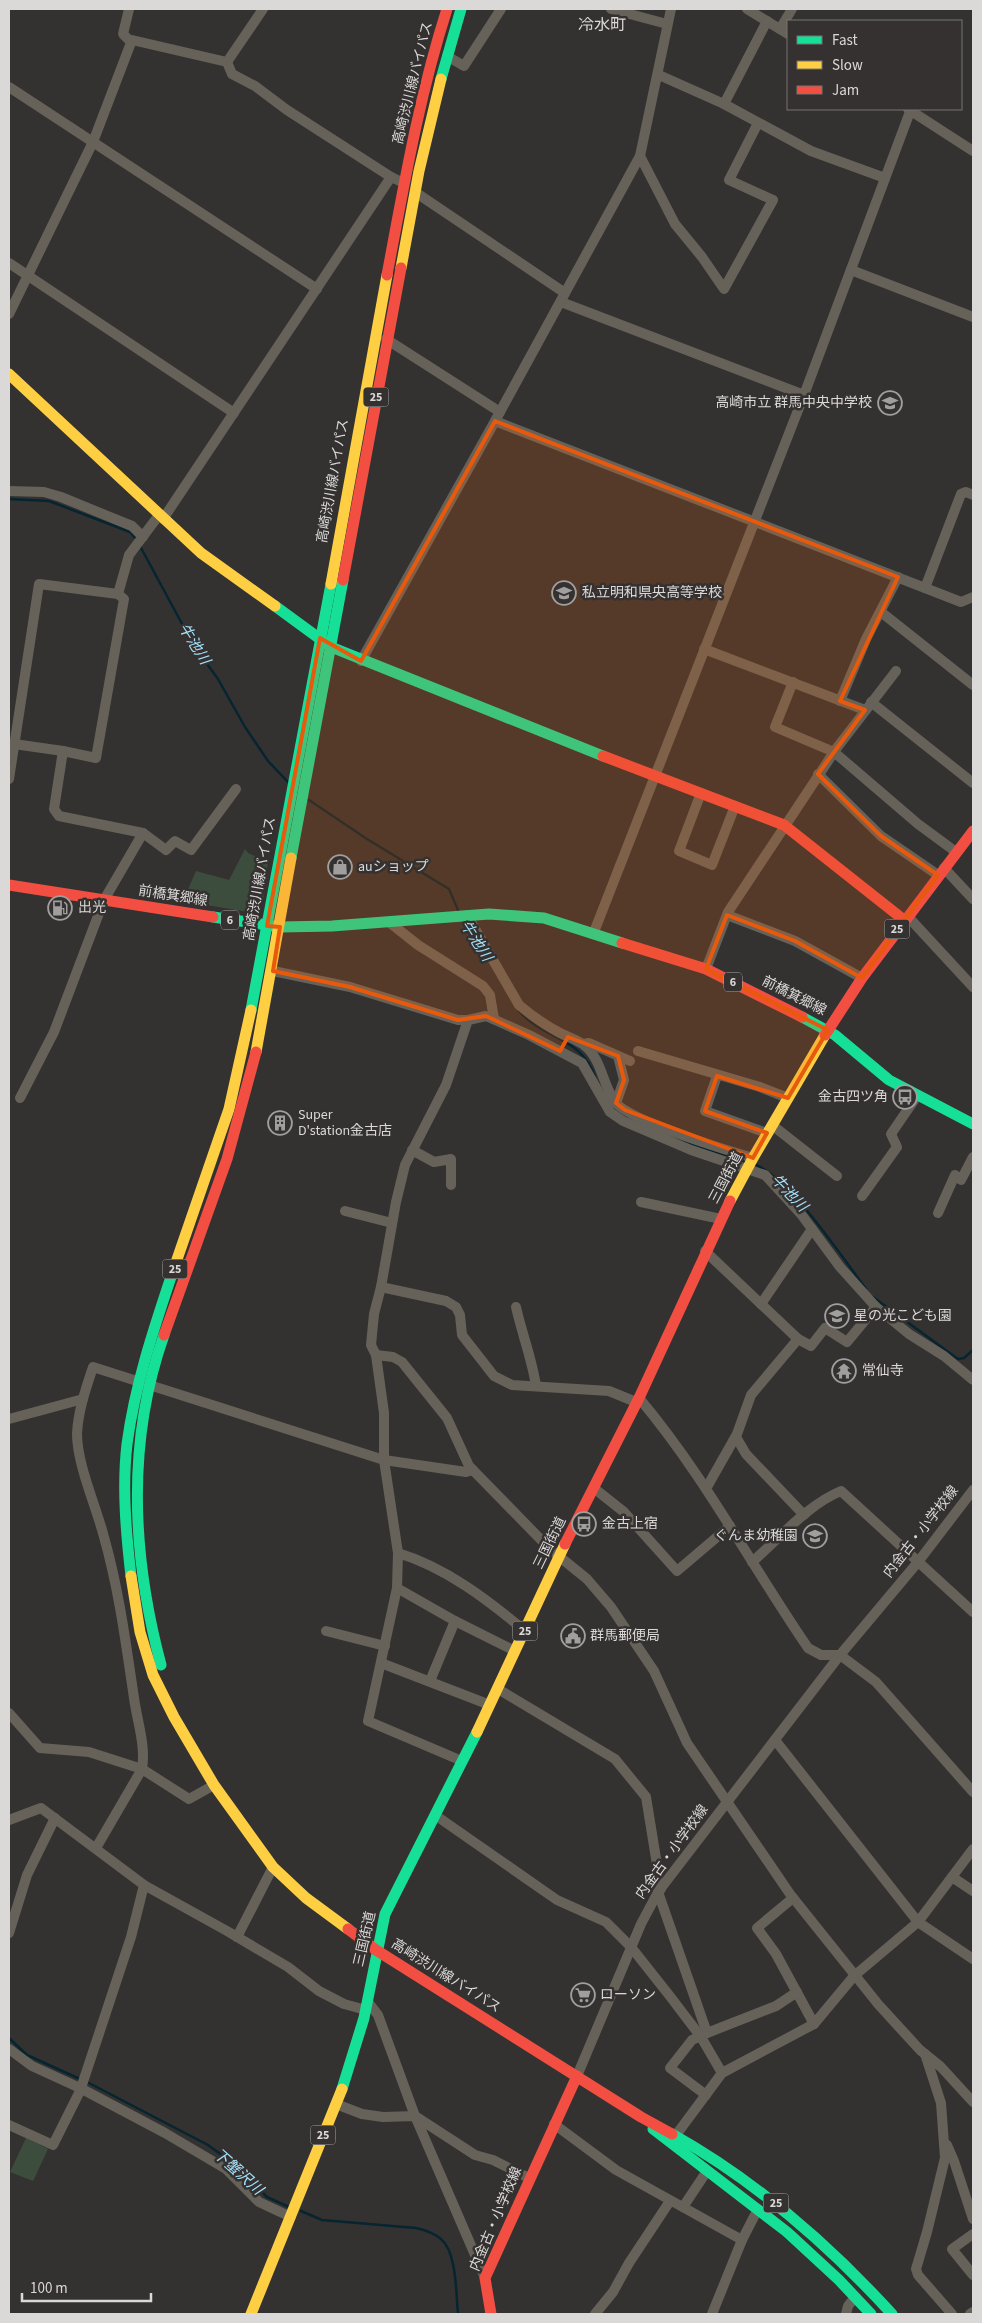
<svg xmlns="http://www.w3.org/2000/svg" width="982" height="2323" font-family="'Source Sans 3','Noto Sans JP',sans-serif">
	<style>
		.green { fill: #3d4d3d }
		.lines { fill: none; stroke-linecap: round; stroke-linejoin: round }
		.stream { stroke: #062530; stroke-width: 2.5 }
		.street { stroke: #666259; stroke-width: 10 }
		.fast { stroke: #16e098; stroke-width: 11 }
		.slow { stroke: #ffcf43; stroke-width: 11 }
		.jam { stroke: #f24e42; stroke-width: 11 }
		.marked { fill: #e8590c; fill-opacity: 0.2; stroke: #e8590c; stroke-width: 4; stroke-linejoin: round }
		.labels { text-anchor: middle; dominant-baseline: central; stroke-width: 5; stroke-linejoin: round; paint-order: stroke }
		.shield { fill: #343130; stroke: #a9a7a6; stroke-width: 1 }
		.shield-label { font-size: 12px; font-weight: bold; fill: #dbd9d8 }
		.street-label { font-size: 14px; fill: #dbd9d8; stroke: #343130 }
		.poi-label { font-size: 14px; fill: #dbd9d8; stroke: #343130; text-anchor: start }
		.water-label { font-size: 15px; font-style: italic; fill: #a5e1fa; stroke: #343130 }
		.quarter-label { font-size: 16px; fill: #dbd9d8; stroke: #343130 }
	</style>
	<rect width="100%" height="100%" fill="#333231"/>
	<!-- green -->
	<g class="green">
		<path d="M245,849L248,853L268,862L263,901L248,912L183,901L196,871L229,880Z"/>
		<path d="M26,2138L48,2149L33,2181L10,2172Z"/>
	</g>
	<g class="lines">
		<!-- stream -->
		<g class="stream">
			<path d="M9,499L49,501L130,532L136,539"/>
			<path d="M140,546L194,646L218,679L245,727L268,761L288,782"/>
			<path d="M309,800L367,839L449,889L458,910"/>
			<path d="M463,922L476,940"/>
			<path d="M519,1011C544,1040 581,1036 595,1077"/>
			<path d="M678,1139L744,1161"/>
			<path d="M756,1165C791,1180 842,1257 866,1289"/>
			<path d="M873,1297L958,1359L964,1358L973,1350"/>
			<path d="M9,2038L27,2055L82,2080"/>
			<path d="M87,2082L208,2145L234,2164L267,2197L289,2207"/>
			<path d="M301,2211L322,2220L416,2228C425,2230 434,2233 441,2239C457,2252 456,2295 458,2314"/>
		</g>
		<!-- street -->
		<g class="street">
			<path d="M129,9L123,34L131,42"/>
			<path d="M611,9L667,24"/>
			<path d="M747,9L788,34"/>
			<path d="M780,29L792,9"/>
			<path d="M447,56L464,66L501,9"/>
			<path d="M227,62L263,9"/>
			<path d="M659,75L724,104L811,151L885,178"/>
			<path d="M9,87L317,289"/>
			<path d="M724,104L767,21"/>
			<path d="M908,109L973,151"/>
			<path d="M640,156L675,224L702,257L724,289L773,200L729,180L758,123"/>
			<path d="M415,192L565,293"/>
			<path d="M9,263L234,413"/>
			<path d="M851,270L973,317"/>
			<path d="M561,302L804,395"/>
			<path d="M9,314L93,142L132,40L227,62L232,74L255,86L287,110L391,177L404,183"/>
			<path d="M386,339L500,412"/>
			<path d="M495,421L925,588L961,494L966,492L973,495"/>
			<path d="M9,491L44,492L61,497L132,526L143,537"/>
			<path d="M163,519L391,177"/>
			<path d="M925,588L961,602L973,597"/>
			<path d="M118,594L129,555L159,515"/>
			<path d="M881,612L973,685"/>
			<path d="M704,649L865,710"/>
			<path d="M361,661L495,421L640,156L671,9"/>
			<path d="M793,682L775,727L834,752L918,824L956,852"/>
			<path d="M840,701L866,639L898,577"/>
			<path d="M871,702L973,783"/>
			<path d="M14,744L63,751"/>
			<path d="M818,774L881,836L938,875"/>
			<path d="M9,779L39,584L118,594L124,599L96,758L63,751L54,809L59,816L143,833L104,900L54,1032L20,1098"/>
			<path d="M701,793L679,851L712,865L735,806"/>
			<path d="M143,833L166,850L175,841L191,850L236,789"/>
			<path d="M944,868L973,899"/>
			<path d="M467,915L519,1005C532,1016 545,1025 560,1033C568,1037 578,1040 584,1045C602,1059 602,1084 615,1102C630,1121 726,1150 753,1158"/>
			<path d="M727,915L795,941L862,978"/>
			<path d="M904,920L912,921L973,987"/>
			<path d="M389,922L418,945L483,986L490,995L494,1019"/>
			<path d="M594,932L804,395L911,109"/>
			<path d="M706,969L728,912L836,749L896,671"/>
			<path d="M273,971L350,987L458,1020H468"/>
			<path d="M584,1044L589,1043L630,1061"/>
			<path d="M638,1051L760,1087L788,1098"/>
			<path d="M717,1076L705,1111L767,1133"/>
			<path d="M616,1103L624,1080L618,1056"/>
			<path d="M772,1125L837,1176"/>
			<path d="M412,1150L434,1162L451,1159V1185"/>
			<path d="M862,1196L897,1147L891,1134L917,1096"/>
			<path d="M641,1202L721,1219"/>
			<path d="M345,1211L392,1223"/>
			<path d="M938,1213L955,1175L961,1180L973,1157"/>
			<path d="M705,1251L798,1339L751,1395L737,1434L707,1487"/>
			<path d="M381,1287L446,1301L456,1307L460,1315L462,1335L494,1376L512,1385L609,1391L636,1402"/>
			<path d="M761,1304L812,1229"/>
			<path d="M516,1307C522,1334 532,1359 536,1386"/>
			<path d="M798,1339L811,1346L825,1328L847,1342L876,1307"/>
			<path d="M376,1355L393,1357L402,1362L447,1418L469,1466L550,1549L587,1579L611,1607L654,1671L687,1743L790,1894L878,2004L920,2050L941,2067L973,2102"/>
			<path d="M639,1398C704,1475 751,1565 808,1648L821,1655H840L876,1682L973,1792"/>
			<path d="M9,1419L83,1399"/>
			<path d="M736,1437L746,1454L804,1515"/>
			<path d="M595,1489L624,1512L677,1571L730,1526"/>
			<path d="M398,1553C445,1567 488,1600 525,1631"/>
			<path d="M752,1562C780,1538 807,1505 841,1491L973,1612"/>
			<path d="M397,1588L455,1621L515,1651"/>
			<path d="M326,1631L385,1646"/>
			<path d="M381,1663L490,1705"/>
			<path d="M430,1681L455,1621"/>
			<path d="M498,1689L615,1759L646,1797L661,1889"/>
			<path d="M9,1713L40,1748L89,1752L142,1769L189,1799L214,1785"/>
			<path d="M775,1740L918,1922L973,1959"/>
			<path d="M462,1761L368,1721L397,1588L398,1553L384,1460V1413L376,1355L371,1345L374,1314L381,1287L396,1202L405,1165L446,1085L468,1020L486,1016L529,1035L582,1063L610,1112L623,1121L691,1150L765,1175L801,1214L840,1267L876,1307L909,1334L944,1356L973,1380"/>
			<path d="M435,1815L557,1900L606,1922L631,1947L669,1995L701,2037L722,2073"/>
			<path d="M9,1820L41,1808L144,1885L227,1931L288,1967L319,1991L344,2004L366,2010"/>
			<path d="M96,1848L142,1769C146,1745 137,1721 134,1698C126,1644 119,1590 104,1537C96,1506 77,1464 77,1434C78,1411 86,1388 93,1367L384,1460L466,1472L473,1470"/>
			<path d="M952,1877L973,1891"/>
			<path d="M658,1892L707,2033L692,2040L670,2068L706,2095"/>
			<path d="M793,1898L757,1928L776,1954L814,2024"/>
			<path d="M9,1933L27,1875L55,1818"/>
			<path d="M237,1937L273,1867"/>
			<path d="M368,2002L378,2015L415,2116L485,2278"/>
			<path d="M707,2033L776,2006L797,1992"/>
			<path d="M9,2049L32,2066L80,2088L165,2133L226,2169L259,2202L291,2217"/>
			<path d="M925,2054L941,2103L945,2158L927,2232L916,2269L918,2275L952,2314"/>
			<path d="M577,2076L641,1924L658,1892L840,1655L918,1562L973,1490"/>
			<path d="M336,2104L362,2114L383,2117L415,2116L475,2155L493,2160L529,2178"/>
			<path d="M554,2124L616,2170L742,2240"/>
			<path d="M9,2125L53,2145L80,2091L131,1937L144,1885"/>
			<path d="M676,2135L722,2073L814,2024L854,1976L918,1922L973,1849"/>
			<path d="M947,2145L954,2161L973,2219"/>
			<path d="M683,2207L707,2171"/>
			<path d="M973,2234L952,2249L973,2275"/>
			<path d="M595,2314L613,2292L629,2263L670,2201"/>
			<path d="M712,2314L742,2240L758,2209"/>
			<path d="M846,2314L848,2306L855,2297"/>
			<path d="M970,2314L973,2312"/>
		</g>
		<!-- fast -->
		<g class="fast">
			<path d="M441,79L461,9"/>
			<path d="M275,606L331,647L603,756"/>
			<path d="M291,858L343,580"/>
			<path d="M213,917L280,927L332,926L489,914L544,918L622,943"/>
			<path d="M251,1010L331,584"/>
			<path d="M802,1017L835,1035L889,1080L973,1124"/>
			<path d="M131,1576C126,1533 122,1487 127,1444C135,1384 154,1328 173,1271"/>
			<path d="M161,1665C132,1556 126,1443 164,1335"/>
			<path d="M342,2089L364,2018L385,1914L477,1732"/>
			<path d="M653,2129L787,2232L839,2280L871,2314"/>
			<path d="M672,2134C756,2181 828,2244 892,2314"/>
		</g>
		<!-- slow -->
		<g class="slow">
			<path d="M401,268L419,171L441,79"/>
			<path d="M9,374L201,553L275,606"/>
			<path d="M331,584L387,275"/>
			<path d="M256,1052L291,858"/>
			<path d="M730,1201L753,1158L825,1035"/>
			<path d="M173,1271L229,1109L251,1010"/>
			<path d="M131,1576L140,1632L153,1675L174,1717L214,1785L273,1867L306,1898L348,1929"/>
			<path d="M477,1732L565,1544"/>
			<path d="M251,2314L342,2089"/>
		</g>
		<!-- jam -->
		<g class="jam">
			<path d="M387,275C404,185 419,96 447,9"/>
			<path d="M343,580L401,268"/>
			<path d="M603,756L784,825L904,920"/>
			<path d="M9,885L213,917"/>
			<path d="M622,943L706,969L802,1017"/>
			<path d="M825,1035L862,978L973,831"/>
			<path d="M164,1335L227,1159L256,1052"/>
			<path d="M565,1544L639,1398L730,1201"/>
			<path d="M348,1929L376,1950L641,2117L672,2134"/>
			<path d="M491,2314L485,2278L577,2076"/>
		</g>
	</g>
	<!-- marked area -->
	<path class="marked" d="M495,421L898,577L840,701L865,710L818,774L881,836L938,875L862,978L795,941L727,915L706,969L828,1030L788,1098L717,1076L705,1111L767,1133L753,1158L625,1110L616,1103L624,1080L618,1056L568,1037L560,1051L486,1016L458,1020L350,987L273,971L280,927L267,926L320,638L361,661Z"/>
	<!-- icons -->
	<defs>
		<g id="school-ring" transform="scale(1.25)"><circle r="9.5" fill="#343130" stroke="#a09f9e" stroke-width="1.5"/><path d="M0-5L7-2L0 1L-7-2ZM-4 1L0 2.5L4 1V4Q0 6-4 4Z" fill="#a09f9e"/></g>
		<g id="shop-ring" transform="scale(1.25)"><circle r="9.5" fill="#343130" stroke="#a09f9e" stroke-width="1.5"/><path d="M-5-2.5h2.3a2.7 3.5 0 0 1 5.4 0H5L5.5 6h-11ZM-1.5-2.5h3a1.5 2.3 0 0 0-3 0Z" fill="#a09f9e"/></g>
		<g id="fuel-ring" transform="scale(1.25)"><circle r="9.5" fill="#343130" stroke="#a09f9e" stroke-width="1.5"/><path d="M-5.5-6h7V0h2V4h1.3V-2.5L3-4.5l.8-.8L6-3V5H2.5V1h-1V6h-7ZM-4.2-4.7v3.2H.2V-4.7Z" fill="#a09f9e"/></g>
		<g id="bus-ring" transform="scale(1.25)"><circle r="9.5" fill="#343130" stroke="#a09f9e" stroke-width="1.5"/><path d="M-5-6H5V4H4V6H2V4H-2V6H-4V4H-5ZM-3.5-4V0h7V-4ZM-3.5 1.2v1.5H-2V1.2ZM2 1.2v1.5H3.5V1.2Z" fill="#a09f9e"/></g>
		<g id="building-ring" transform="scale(1.25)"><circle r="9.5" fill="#343130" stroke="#a09f9e" stroke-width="1.5"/><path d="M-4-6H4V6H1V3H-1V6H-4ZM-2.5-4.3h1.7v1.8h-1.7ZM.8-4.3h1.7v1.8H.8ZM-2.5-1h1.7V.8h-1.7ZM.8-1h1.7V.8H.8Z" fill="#a09f9e"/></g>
		<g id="temple-ring" transform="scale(1.25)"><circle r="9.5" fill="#343130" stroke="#a09f9e" stroke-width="1.5"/><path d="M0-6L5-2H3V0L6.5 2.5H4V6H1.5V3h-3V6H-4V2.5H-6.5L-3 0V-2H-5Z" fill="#a09f9e"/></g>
		<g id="civic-ring" transform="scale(1.25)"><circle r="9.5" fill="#343130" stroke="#a09f9e" stroke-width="1.5"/><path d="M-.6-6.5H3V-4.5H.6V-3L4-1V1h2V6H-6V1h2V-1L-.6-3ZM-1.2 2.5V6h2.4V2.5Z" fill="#a09f9e"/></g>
		<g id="supermarket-ring" transform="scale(1.25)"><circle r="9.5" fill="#343130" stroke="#a09f9e" stroke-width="1.5"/><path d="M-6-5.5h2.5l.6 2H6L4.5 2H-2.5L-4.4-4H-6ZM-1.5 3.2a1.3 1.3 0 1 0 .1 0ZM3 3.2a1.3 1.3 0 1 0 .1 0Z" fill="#a09f9e"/></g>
	</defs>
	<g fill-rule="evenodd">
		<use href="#school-ring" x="890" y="403"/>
		<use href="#school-ring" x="564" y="593"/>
		<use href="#shop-ring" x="340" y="867"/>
		<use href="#fuel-ring" x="60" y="908"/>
		<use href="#bus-ring" x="905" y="1097"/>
		<use href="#building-ring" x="280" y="1123"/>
		<use href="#school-ring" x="837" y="1316"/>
		<use href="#temple-ring" x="844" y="1371"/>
		<use href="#bus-ring" x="584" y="1524"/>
		<use href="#school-ring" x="815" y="1536"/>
		<use href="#civic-ring" x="573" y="1636"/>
		<use href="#supermarket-ring" x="583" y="1995"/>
	</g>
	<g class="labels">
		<!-- shield labels -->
		<g class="shield">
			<rect x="363.5" y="387.5" width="25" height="19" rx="4"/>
			<rect x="221" y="910.5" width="18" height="19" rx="4"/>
			<rect x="884.5" y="919.5" width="25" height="19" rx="4"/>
			<rect x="724" y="972.5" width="18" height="19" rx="4"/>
			<rect x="162.5" y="1259.5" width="25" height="19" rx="4"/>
			<rect x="512.5" y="1621.5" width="25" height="19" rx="4"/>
			<rect x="310.5" y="2125.5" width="25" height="19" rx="4"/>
			<rect x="763.5" y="2193.5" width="25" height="19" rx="4"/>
		</g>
		<g class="shield-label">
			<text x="376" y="397">25</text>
			<text x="230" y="920">6</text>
			<text x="897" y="929">25</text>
			<text x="733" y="982">6</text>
			<text x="175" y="1269">25</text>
			<text x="525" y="1631">25</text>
			<text x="323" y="2135">25</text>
			<text x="776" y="2203">25</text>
		</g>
		<!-- street labels -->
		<g class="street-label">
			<text transform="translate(413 83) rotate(-76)">高崎渋川線バイパス</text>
			<text transform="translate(333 481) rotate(-80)">高崎渋川線バイパス</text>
			<text transform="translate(260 879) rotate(-80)">高崎渋川線バイパス</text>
			<text transform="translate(173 896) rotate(9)">前橋箕郷線</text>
			<text transform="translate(794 996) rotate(27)">前橋箕郷線</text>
			<text transform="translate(726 1178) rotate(-62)">三国街道</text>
			<text transform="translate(921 1532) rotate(-52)">内金古・小学校線</text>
			<text transform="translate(550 1543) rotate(-64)">三国街道</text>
			<text transform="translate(672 1852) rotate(-54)">内金古・小学校線</text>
			<text transform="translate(365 1939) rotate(-77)">三国街道</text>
			<text transform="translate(446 1976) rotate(32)">高崎渋川線バイパス</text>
			<text transform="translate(496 2219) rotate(-67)">内金古・小学校線</text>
		</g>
		<!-- poi labels -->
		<g class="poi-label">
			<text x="872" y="403" text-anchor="end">高崎市立 群馬中央中学校</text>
			<text x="582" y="593">私立明和県央高等学校</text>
			<text x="358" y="867">auショップ</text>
			<text x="78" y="908">出光</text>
			<text x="888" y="1097" text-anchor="end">金古四ツ角</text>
			<text x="298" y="1115">Super<tspan x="298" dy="16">D'station金古店</tspan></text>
			<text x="854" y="1316">星の光こども園</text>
			<text x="862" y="1371">常仙寺</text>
			<text x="602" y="1524">金古上宿</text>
			<text x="798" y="1536" text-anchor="end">ぐんま幼稚園</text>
			<text x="590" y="1636">群馬郵便局</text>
			<text x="600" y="1995">ローソン</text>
		</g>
		<!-- water labels -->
		<g class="water-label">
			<text transform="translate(194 644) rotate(58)">牛池川</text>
			<text transform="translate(476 941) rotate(57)">牛池川</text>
			<text transform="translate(789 1193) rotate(46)">牛池川</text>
			<text transform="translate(238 2172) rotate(42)">下蟹沢川</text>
		</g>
		<!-- quarter labels -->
		<g class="quarter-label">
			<text x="602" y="25">冷水町</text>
		</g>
	</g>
	<!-- border -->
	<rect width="982" height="2323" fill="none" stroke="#dbd9d8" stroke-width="20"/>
	<!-- legend -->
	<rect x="787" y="20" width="175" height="90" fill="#343130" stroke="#777473"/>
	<rect x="797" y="36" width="25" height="8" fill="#16e098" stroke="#777473"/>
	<text x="832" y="45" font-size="15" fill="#dbd9d8">Fast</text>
	<rect x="797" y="61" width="25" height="8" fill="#ffcf43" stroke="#777473"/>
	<text x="832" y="70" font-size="15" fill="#dbd9d8">Slow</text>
	<rect x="797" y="86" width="25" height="8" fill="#f24e42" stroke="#777473"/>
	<text x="832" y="95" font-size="15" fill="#dbd9d8">Jam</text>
	<!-- scale -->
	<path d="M22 2293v8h129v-8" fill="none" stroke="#dbd9d8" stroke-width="2.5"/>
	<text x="30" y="2293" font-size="15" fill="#dbd9d8" stroke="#343130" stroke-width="4" paint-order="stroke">100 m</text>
</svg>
